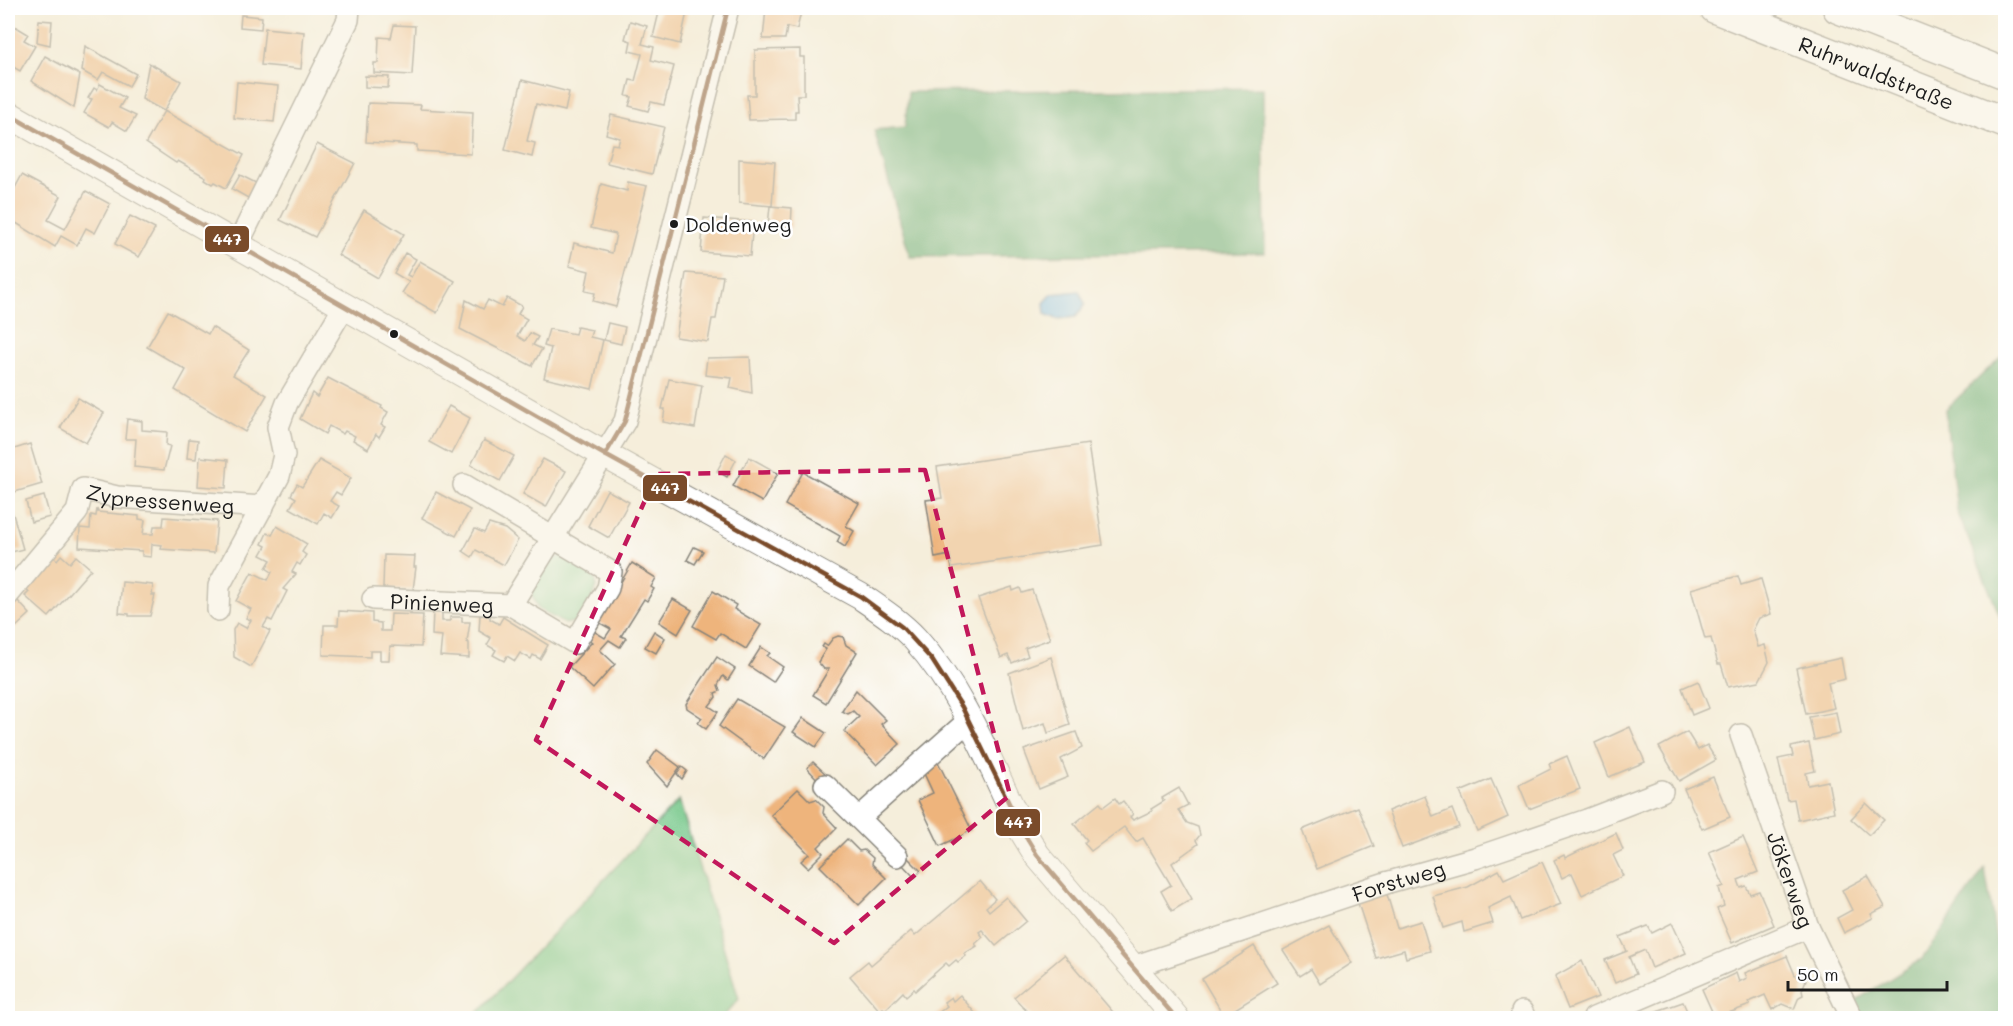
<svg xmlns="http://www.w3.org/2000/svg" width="2013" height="1026" font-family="Mali,sans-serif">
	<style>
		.green { fill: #76c789; stroke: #497252; stroke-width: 1.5 }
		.forest { fill: #60ac75; stroke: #3e6448; stroke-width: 1.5 }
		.water { fill: #75baeb; stroke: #486b84; stroke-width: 1.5 }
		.building { fill: #eeb47b }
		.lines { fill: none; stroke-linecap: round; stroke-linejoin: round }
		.minor-casing { stroke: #88857c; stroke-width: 24 }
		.major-casing { stroke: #88857c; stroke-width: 28 }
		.highway-casing { stroke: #88857c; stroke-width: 33 }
		.minor { stroke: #fff; stroke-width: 21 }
		.major { stroke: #fff; stroke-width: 26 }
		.highway { stroke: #fff; stroke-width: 30 }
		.bus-1-casing { stroke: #fff; stroke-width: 9 }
		.bus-1 { stroke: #7a4b2a; stroke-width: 4.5 }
		.marked { fill: none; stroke: #c2185b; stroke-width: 4.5; stroke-dasharray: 12 8; stroke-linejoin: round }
		.bus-dot { fill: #1c1c1c; stroke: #fff; stroke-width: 2 }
		.labels { text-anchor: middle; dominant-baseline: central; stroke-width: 5; stroke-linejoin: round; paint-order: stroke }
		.bus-label { font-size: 20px; fill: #1c1c1c; stroke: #fff; text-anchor: start }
		.street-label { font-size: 21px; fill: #1c1c1c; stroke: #fff }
		.line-badge { stroke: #fff; stroke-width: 2 }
		.badge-label { font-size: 16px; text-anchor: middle; font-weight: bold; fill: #fff }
	</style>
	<rect width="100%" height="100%" fill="#fff"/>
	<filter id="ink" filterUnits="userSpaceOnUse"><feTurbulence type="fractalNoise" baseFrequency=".0167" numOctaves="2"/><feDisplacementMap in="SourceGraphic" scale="12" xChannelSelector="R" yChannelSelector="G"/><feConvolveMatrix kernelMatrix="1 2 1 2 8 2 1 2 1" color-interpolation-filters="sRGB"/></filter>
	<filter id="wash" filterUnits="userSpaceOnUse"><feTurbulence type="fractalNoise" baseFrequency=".008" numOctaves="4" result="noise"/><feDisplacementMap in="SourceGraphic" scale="24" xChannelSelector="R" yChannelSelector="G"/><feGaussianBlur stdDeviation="1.35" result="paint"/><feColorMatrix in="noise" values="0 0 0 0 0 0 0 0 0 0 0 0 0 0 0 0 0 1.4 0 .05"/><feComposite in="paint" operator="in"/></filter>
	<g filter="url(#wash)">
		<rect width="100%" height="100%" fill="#f5eedb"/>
		<!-- green -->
		<g class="green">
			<path d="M564,555C606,578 603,583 578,621L565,624L538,609L531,592L548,560Z"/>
			<path d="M679,800L739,999L722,1018H473Z"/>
		</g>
		<!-- forest -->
		<g class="forest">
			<path d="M1263,88L1265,253L910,257L874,130L905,127L908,92Z"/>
			<path d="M2005,353V629L1957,511L1945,410Z"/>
			<path d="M1985,868L1997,945H2005V1018H1862L1853,1002L1922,959Z"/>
		</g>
		<!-- water -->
		<path class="water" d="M1079,291L1085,304L1076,317L1057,319L1045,314L1044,303L1052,294Z"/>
		<g id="blocks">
			<!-- building -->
			<g class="building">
				<path d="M660,8L687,12L680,44L653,37Z"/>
				<path d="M766,8H794L793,11L801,12L797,29L787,27L785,39H763Z"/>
				<path d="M241,15L262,17L261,29L240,27Z"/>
				<path d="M39,20L52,21L50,45L37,42Z"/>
				<path d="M630,21L647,26L642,44L654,47L651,60L674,66L664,105L651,102L648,111L629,106L632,97L626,96L630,80L635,81L642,54L629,51L631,41L625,39Z"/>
				<path d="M8,22L28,34L24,40L35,46L20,71L10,65L8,69Z"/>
				<path d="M394,25L415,26L412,75L374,73V63H378L379,37L391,38Z"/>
				<path d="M265,28L304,32L301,69L261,65Z"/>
				<path d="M85,46L136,74L129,86L103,72L98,80L82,71Z"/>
				<path d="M800,49V57H804V95H797L798,111H795V119L749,120L747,95H755V50Z"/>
				<path d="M45,56L80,75L74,108L31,81Z"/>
				<path d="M149,63L181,81L164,111L142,99Z"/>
				<path d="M365,76L389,77L388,88L365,87Z"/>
				<path d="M522,80L569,92L565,111L536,104L527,141L535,143L532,157L505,150Z"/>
				<path d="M237,82L278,86L274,122L234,118Z"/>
				<path d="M100,84L125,98L119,108L136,116L127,131L112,122L109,127L84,113L92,99L88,98L94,88L97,90Z"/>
				<path d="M368,103L421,105L420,109L473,112L471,154L417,151V145L366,142Z"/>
				<path d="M164,111L244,155L226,188L215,182L213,184L205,179L206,177L178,161L176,163L146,143Z"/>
				<path d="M611,115L664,127L652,174L607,163L612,144L618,145L620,138L606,134Z"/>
				<path d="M317,144L355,163L315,237L280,220Z"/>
				<path d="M739,159L775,162L772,206L739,203Z"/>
				<path d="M22,175L61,196L48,220L65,229L86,191L110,204L95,233L86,228L77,245L61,236L55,247L8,218V201Z"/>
				<path d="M240,175L256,183L248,198L232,189Z"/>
				<path d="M628,182L647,186L616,307L593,301L595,293L585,291L589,271L569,266L574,243L612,253L616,234L591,228L601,184L627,191Z"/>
				<path d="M770,206L792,208L791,228L768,226Z"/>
				<path d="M364,210L404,234L378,278L338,255Z"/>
				<path d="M130,216L155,229L139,257L115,244Z"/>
				<path d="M704,218L753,222L750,256L701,252Z"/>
				<path d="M405,253L416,259L407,275L411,277L420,261L455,281L437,313L402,293L409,282L394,273Z"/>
				<path d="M686,273L723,276L716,319H712L708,342L676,337Z"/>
				<path d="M507,298L522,306L518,314L527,319L517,336L525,341L530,333L538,337L533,345L542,349L532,366L460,329L466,300L483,309L488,300L502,307Z"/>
				<path d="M168,311L208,334L212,327L249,350L233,375L267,395L245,432L175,390L186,370L147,347Z"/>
				<path d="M608,323L625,327L621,344L604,340Z"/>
				<path d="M577,327L592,330L590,337L603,340L592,389L544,378L551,348L544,346L549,329L575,334Z"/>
				<path d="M750,357L752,393L730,388L732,378L705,375L707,358Z"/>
				<path d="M328,378L382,406L381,408L388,412L381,425L385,427L379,437L376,434L368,449L353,440L355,436L345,431L343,434L329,426L325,434L300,419L312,393L317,397Z"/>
				<path d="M669,379L702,385L695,428L663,422L665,409H662Z"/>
				<path d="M78,398L104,413L86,443L60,428Z"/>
				<path d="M449,406L470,418L451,454L429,442Z"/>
				<path d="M127,419L142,421V430L167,432L166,445L170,446L164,470L134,467L136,439H125Z"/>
				<path d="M189,439L198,440L196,459L187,458Z"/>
				<path d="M484,440L514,456L500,481L471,465Z"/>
				<path d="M30,444L42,484L8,494V451Z"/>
				<path d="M1088,444L1103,545L952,568L950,555L935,558L926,500L942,498L937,467Z"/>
				<path d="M726,454L736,460L727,477L717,471Z"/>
				<path d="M200,457L228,460L226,488L198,486Z"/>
				<path d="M749,457L778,473L762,502L733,486Z"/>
				<path d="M543,459L566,471L546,507L523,494Z"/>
				<path d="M319,460L351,478L341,495L336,492L330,501L339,506L332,518L324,513L318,524L290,508L296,498L291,495L297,484L302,487Z"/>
				<path d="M803,472L859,503L846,526L854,531L845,547L837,542L840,536L785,505Z"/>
				<path d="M607,490L629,502L609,538L588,526Z"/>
				<path d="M436,492L470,510L456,536L422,518Z"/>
				<path d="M44,496L50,517L31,522L26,501Z"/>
				<path d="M97,509L98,512L139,516V519L145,520L143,534H153L154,526H163L164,517L217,521L214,553L161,549L162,545L152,544L151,557L142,556V551L79,547L80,528L90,529L91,515L96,516Z"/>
				<path d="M13,514L23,549L8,553V516Z"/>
				<path d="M489,524L505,529L518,540L504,565L476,550L472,557L463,551L475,529L484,533Z"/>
				<path d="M277,526L307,544L302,552L306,555L300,565L297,563L292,572L296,574L283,589L287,591L272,621L268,619L263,627L270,631L251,667L234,657L233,630L237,623L246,628L251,620L246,618L251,609L236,601L252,572L268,580L272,572L266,568L271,560L261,555L266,546L262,544L267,533L272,535Z"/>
				<path d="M694,547L703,551L695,564L687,560Z"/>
				<path d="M61,555L70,563L76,556L91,569L49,617L25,596L29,592L26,589L54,557L57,560Z"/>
				<path d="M384,555L415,556L414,567H416L413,590L383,588Z"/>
				<path d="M632,563L656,578L651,587L654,589L647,601L644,599L621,636L626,638L620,647L609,640L600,650L615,664L593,689L569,667L592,642L587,638L592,630L605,638L611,629L598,622Z"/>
				<path d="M1738,576L1741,585L1761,579L1771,614L1759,618L1753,630L1758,647L1765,645L1769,662L1759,681L1728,687L1721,664H1718L1711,638L1705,639L1691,589Z"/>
				<path d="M122,582L153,585L152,595H155L150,616H129V614L119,613Z"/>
				<path d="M1012,587L1013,591L1020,588L1022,593L1032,590L1050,639L1025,648L1028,656L1012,663L1008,655L1001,658L978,598Z"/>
				<path d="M713,591L736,605L734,609L761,625L746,649L720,633L716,639L693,626Z"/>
				<path d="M673,599L692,610L678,634L659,622Z"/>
				<path d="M17,600L30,614L16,627L8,617V608Z"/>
				<path d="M433,610L442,611V621H450V617H462V622H470L467,642L469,643V658L440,656L442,636L432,635Z"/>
				<path d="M339,611L372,613V622L381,623V631H390L391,614L423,615L421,647L390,646L389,660H380V651H370V657L323,655L324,625H338Z"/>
				<path d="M480,615L490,616V619L499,624L503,617L548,645L540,659L533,655L531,659L520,653L515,661L507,656L504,661L493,655L496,650L487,645L491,638L479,631Z"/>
				<path d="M654,631L665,638L656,653L645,647Z"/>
				<path d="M838,636L843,637L846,645L857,652L826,703L813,695L829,669H824L818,662L826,649L822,647L824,644L827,646L833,638Z"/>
				<path d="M761,647L770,653L767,656L783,667L773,682L749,666Z"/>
				<path d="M717,657L735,669L728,680L723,676L718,685L720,691L715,693L716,697L709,706L718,712L706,729L698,723L702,718L687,708L686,704Z"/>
				<path d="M1051,657L1070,725L1048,733L1045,723L1023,731L1009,673Z"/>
				<path d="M1841,658L1845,679L1828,683L1834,708L1806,714L1796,668Z"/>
				<path d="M1698,681L1709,708L1692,715L1682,688Z"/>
				<path d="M856,690L886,720L881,724L900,744L877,765L844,731L859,717L853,711L848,714L842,711Z"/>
				<path d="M737,699L785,727L764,759L719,726Z"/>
				<path d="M1836,712L1840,734L1814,740L1809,717Z"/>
				<path d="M803,718L826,733L816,747L793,732Z"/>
				<path d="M1630,727L1645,762L1609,777L1595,743Z"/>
				<path d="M1076,732L1082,748L1061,759L1068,777L1039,789L1024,750Z"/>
				<path d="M1687,732L1698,750L1707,745L1716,760L1679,781L1659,747Z"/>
				<path d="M1809,743L1815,771L1806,773L1808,785L1828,781L1834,812L1798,820L1794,799L1787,800L1778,759L1793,756L1791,747Z"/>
				<path d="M657,750L680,767L667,786L647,764Z"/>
				<path d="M1567,756L1580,789L1529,809L1519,785L1551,769L1549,764Z"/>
				<path d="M937,760L972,831L940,846L918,800L933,793L921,767Z"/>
				<path d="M813,762L827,775L820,782L807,768Z"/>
				<path d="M682,767L687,771L682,779L677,774Z"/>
				<path d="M1713,777L1730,817L1702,829L1684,789Z"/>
				<path d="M1491,779L1508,817L1477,831L1460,792Z"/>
				<path d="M1179,788L1188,805L1178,810L1187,823L1198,827L1200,835L1196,840L1198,844L1172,863L1192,899L1172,911L1161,891L1171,885L1143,838L1136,842L1124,827L1091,851L1084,843L1087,840L1074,824L1100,803L1103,807L1115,798L1119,804L1123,801L1133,814L1130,817L1133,820L1152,811L1151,809L1164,801L1162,798Z"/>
				<path d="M798,789L810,801L816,799L824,807L823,813L837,828L818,847L823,853L808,868L801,861L809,854L771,815Z"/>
				<path d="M1425,796L1433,817L1452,809L1459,827L1402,848L1388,811Z"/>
				<path d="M1866,803L1884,820L1869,835L1851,819Z"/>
				<path d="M1358,807L1374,846L1317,869L1302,830Z"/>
				<path d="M1616,833L1623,850L1613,855L1623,876L1582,895L1572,873L1562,878L1554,860L1564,855L1565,858Z"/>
				<path d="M1743,837L1758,872L1738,880L1741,888L1746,886L1750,894L1759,891L1774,925L1732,943L1717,909L1724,906L1719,888L1724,886L1709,852Z"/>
				<path d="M847,839L859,851L864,850L873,858L872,864L886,878L859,905L820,866Z"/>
				<path d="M2006,853V877H2004L2000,854Z"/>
				<path d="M907,857L921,871L915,878L901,863Z"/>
				<path d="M1542,862L1561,904L1520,920L1511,897L1488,908L1493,923L1464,932L1462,922L1443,928L1433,896L1468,887L1499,870L1504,879Z"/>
				<path d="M1868,876L1885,907L1871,914L1873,918L1844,933L1837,918L1852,910L1842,890Z"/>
				<path d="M980,881L995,899L986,907L989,911L1006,897L1026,921L996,946L982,930L979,932L983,937L975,944L977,946L964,954L966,956L958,962L956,960L949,966L946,963L915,991L914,989L906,996L903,992L885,1010L883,1008L880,1011L850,976L868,961L871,965L911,931L915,936Z"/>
				<path d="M1386,891L1397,928L1421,921L1430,951L1406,958L1404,950L1376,958L1357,900Z"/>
				<path d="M1672,923L1686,953L1652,968L1645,950L1629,957L1636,974L1615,983L1605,960L1627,951L1620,937L1648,926L1652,933Z"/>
				<path d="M1329,925L1352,963L1320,984L1311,969L1300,976L1283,950Z"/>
				<path d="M1254,946L1277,983L1224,1016L1202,979Z"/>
				<path d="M1064,955L1118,1018H1033L1014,997Z"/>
				<path d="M1787,956L1795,975L1806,980L1802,990L1803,995L1799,997L1794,1009L1782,1004L1772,1010L1765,995L1749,1002L1750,1005L1715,1018L1702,989L1736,973L1739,982L1747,978L1745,973Z"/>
				<path d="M1582,961L1598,997L1568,1009L1555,976Z"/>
				<path d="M960,995L979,1018H932L947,1006L944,1002L951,997L953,1001Z"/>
				<path d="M1683,1002L1690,1018H1645L1655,1014L1654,1012Z"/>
			</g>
		</g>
	</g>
	<g filter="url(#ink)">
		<use href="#blocks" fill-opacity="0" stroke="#88857c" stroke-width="1.5"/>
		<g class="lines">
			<!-- minor casing -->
			<g class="minor-casing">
				<g id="minor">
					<path d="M237,246L348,20L349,8"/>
					<path d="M464,485L611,572L608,588L575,643L511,605"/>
					<path id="s1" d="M8,595L77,512L83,489L117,497L263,507"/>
					<path id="s2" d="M373,599L511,605L625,421L728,8"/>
					<path d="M218,610L219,586L279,476L284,455L278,427L287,403L345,305"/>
					<path id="s3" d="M1741,735L1808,927L1852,1018"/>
					<path d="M825,785L897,856"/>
					<path d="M859,818L969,720"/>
					<path id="s4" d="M1133,967L1389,882L1475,858L1587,820L1662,791"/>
					<path d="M1522,1012L1525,1018"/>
					<path d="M1594,1018L1808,927"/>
				</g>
			</g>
			<!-- major casing -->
			<g class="major-casing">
				<path id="major" d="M8,114L605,455L860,596C879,609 899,622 915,639C964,693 991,767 1023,832L1037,855L1176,1018"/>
			</g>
			<!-- highway casing -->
			<g class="highway-casing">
				<g id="highway">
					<path id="s5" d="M1715,8L2006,123"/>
					<path d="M1838,8L2006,74"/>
				</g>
			</g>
			<!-- minor -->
			<use href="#minor" class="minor"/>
			<!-- major -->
			<use href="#major" class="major"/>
			<!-- highway -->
			<use href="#highway" class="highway"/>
			<!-- bus-1 casing -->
			<g class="bus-1-casing">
				<g id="bus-1">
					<path d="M8,114L605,455L860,596L902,627L932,660L962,707L1023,832L1037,855L1176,1018"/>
					<path d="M605,455L625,421L728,8"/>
				</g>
			</g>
			<!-- bus-1 -->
			<use href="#bus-1" class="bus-1"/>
		</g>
	</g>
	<!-- marked area -->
	<path d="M0 0H2013V1026H0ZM925,470L1010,795L834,943L536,740L657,474Z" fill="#f5eedb" fill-opacity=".55" fill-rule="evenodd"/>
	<path class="marked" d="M925,470L1010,795L834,943L536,740L657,474Z"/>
	<!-- markers -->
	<g class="bus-dot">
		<circle cx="674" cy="224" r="5"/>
		<circle cx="394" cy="334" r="5"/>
	</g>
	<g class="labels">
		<!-- bus labels -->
		<g class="bus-label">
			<text x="685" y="224">Doldenweg</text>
		</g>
		<!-- street labels -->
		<g class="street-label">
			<text stroke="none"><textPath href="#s5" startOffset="174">Ruhrwaldstraße</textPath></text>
			<text stroke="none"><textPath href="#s1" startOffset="210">Zypressenweg</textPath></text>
			<text stroke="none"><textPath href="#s2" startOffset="69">Pinienweg</textPath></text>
			<text stroke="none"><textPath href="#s3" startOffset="153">Jökerweg</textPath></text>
			<text stroke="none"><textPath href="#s4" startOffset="279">Forstweg</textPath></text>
		</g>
	</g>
	<g class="line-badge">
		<rect x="204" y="225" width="46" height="28" rx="6" fill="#7a4b2a"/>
		<rect x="642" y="474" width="46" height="28" rx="6" fill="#7a4b2a"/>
		<rect x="995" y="808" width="46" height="29" rx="6" fill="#7a4b2a"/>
	</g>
	<g class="badge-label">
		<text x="227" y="245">447</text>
		<text x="665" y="494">447</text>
		<text x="1018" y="828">447</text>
	</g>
	<!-- margin -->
	<rect width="2013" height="1026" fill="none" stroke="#fff" stroke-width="30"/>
	<!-- scale -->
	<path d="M1788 981v9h159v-9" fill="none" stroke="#1c1c1c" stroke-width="3"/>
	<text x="1797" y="981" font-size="18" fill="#1c1c1c" stroke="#ffffff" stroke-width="4.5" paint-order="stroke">50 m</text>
</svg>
